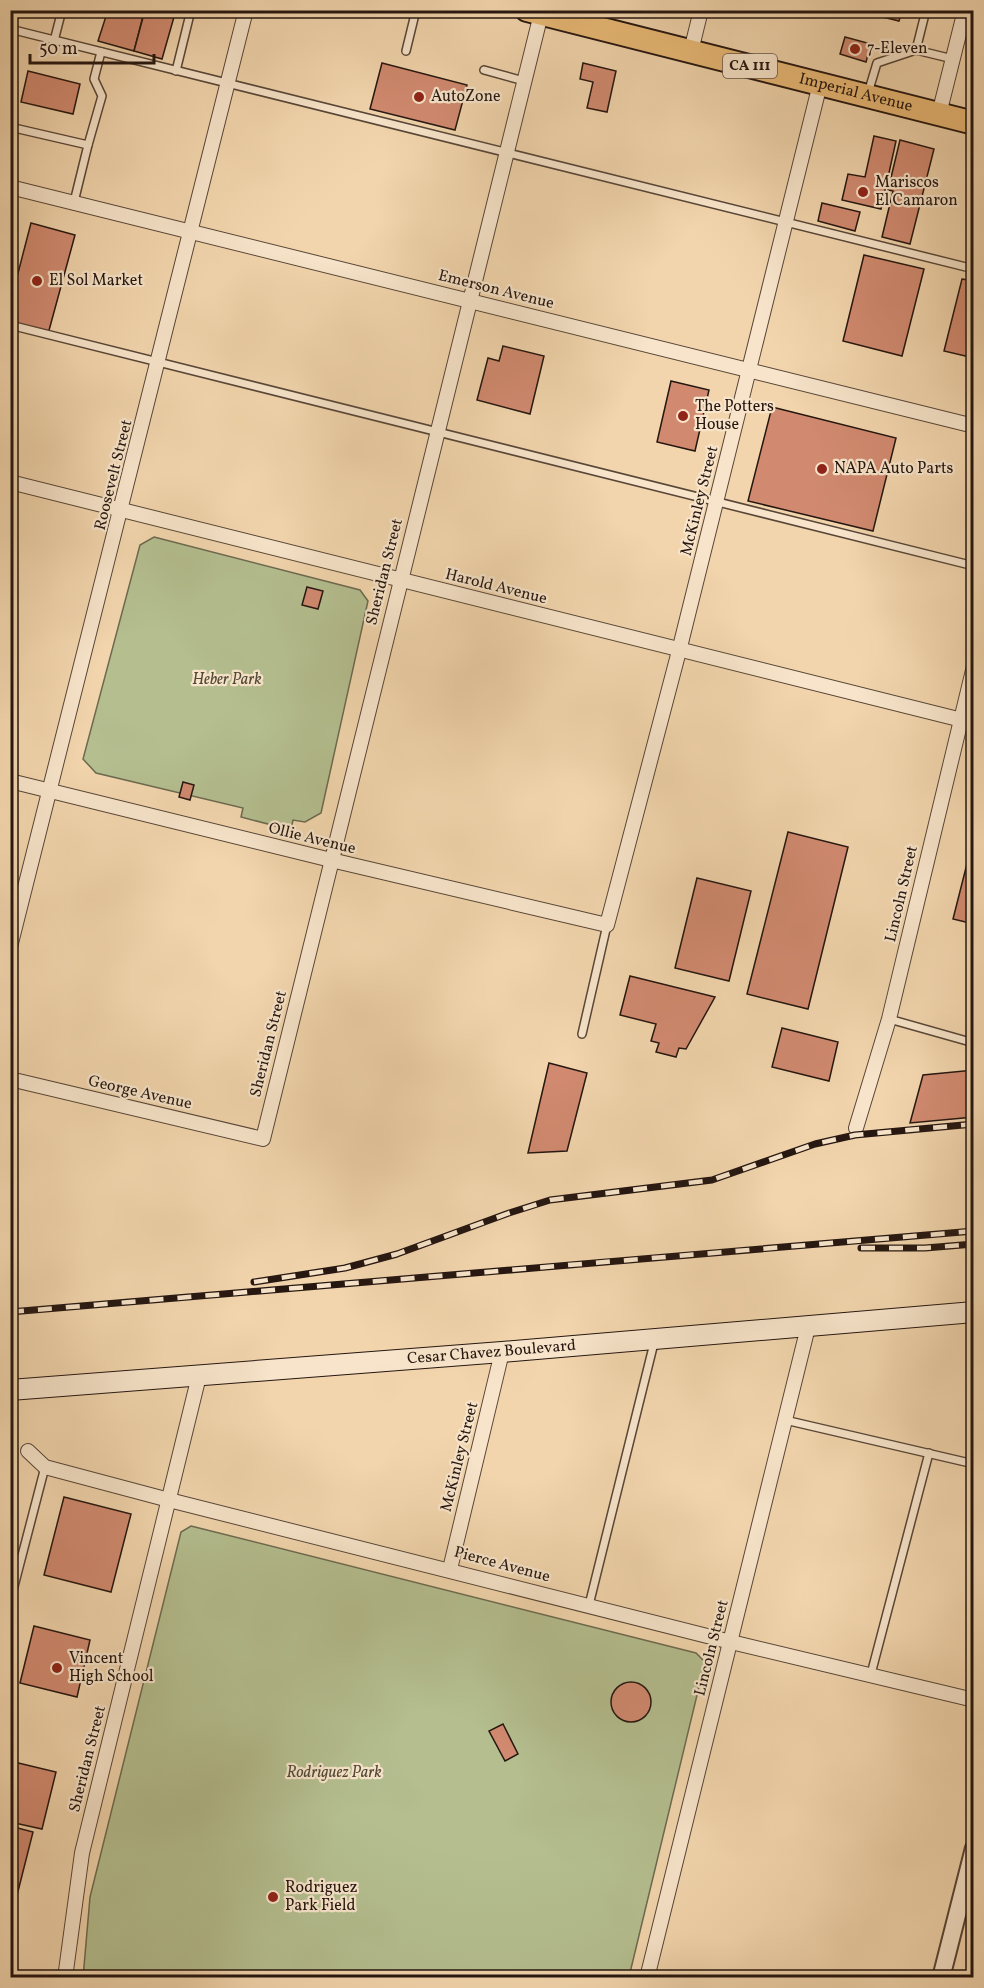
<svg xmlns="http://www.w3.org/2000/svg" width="984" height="1988" font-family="Vollkorn,serif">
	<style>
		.green { fill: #b4be8f; stroke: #6c6a50; stroke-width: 1.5 }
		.building { fill: #d18a70; stroke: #251610; stroke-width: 1.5 }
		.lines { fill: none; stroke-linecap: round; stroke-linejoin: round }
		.service-casing { stroke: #584637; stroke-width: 10 }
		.minor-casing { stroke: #584637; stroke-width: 16 }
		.tertiary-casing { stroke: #584637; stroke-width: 20 }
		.secondary-casing { stroke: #251610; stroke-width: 22 }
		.trunk-casing { stroke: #251610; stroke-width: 26 }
		.service { stroke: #f7e4ca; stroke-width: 7 }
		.minor { stroke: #f7e4ca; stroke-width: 14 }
		.tertiary { stroke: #f7e4ca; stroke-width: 16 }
		.secondary { stroke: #f7e4ca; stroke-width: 20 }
		.trunk { stroke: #e9ba76; stroke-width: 22 }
		.rail-casing { stroke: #251610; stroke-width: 7 }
		.rail { stroke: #f7e4ca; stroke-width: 4.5; stroke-dasharray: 14; stroke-linecap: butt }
		.poi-dot { fill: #8f2418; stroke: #f7e4ca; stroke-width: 2 }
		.labels { text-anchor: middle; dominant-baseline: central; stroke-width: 4.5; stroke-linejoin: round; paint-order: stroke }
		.shield { fill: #f7e4ca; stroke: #645448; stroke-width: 1.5 }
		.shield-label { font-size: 15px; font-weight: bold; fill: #251610 }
		.poi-label { font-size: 16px; fill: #251610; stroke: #f7e4ca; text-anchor: start }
		.street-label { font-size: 16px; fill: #251610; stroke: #f7e4ca }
		.park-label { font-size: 16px; font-style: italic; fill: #504836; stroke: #f7e4ca }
	</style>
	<rect width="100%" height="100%" fill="#f2d5ad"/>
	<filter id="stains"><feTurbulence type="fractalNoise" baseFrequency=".00333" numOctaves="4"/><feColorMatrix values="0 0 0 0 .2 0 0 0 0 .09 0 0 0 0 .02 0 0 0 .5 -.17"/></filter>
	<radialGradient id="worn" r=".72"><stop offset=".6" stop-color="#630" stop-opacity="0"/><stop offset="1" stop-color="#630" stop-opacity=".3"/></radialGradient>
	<!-- green -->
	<g class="green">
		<path d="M154,537L360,590L368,601L321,813L305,822L293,820L291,830L241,817L243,808L96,773L83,759L140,545Z"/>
		<path d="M191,1526L696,1653L705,1662L629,1977L83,1978L90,1897L181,1532Z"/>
	</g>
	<!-- building -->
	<g class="building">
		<path d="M108,10L144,12L134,51L98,41Z"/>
		<path d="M145,10H176L162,59L134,51Z"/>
		<path d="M855,10H902L899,21Z"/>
		<path d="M845,37L871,44L866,62L840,54Z"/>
		<path d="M382,63L467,85L455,130L370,109Z"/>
		<path d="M583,63L616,71L607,112L587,108L593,82L580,79Z"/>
		<path d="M28,71L80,84L73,114L21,102Z"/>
		<path d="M874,136L896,141L881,209L842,200L848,174L865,177Z"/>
		<path d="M900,140L934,149L910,244L882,237L893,191L888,190Z"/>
		<path d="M822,203L860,212L855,231L818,221Z"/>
		<path d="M31,223L75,235L48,334L10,324V284L12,278L17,277Z"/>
		<path d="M864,255L924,269L902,356L843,341Z"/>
		<path d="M962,279L974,281V358L944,351Z"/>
		<path d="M503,346L544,356L530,414L477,400L488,358L499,361Z"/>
		<path d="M671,381L709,390L695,451L657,442Z"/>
		<path d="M772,407L896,438L873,531L748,501Z"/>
		<path d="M307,587L323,591L318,609L302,605Z"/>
		<path d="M183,782L194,785L190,800L179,797Z"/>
		<path d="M788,832L848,847L808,1009L747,994Z"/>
		<path d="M974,836V924L953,919Z"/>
		<path d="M697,878L751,891L729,981L675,968Z"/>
		<path d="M630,976L715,997L686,1049L679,1048L676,1057L656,1052L659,1043L651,1041L656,1024L620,1015Z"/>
		<path d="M782,1028L838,1042L829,1081L772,1067Z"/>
		<path d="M549,1063L587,1073L567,1151L528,1153Z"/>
		<path d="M974,1070V1117L910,1123L923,1075Z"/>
		<path d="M64,1497L131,1514L111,1592L44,1575Z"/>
		<path d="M34,1626L90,1640L77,1697L20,1683Z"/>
		<circle cx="631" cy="1702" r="20"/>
		<path d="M503,1724L518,1754L505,1761L489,1731Z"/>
		<path d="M10,1761L56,1772L42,1829L10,1822Z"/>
		<path d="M10,1826L33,1832L10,1923Z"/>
	</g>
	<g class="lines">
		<!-- service casing -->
		<g class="service-casing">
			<g id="service">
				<path d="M926,10L916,50L953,59"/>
				<path d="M950,10L964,14"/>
				<path d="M10,29L974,269"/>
				<path d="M54,41L62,10"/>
				<path d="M406,51L416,10"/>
				<path d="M484,70L524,81"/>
				<path d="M176,71L191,10"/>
				<path d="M868,93L877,63L916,50"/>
				<path d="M10,127L88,145L74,202"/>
				<path d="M88,145L102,96L94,79L101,52"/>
				<path d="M10,325L974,566"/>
				<path d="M889,1019L974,1043"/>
				<path d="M582,1034L607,925"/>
				<path d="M785,1420L974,1464"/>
				<path d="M11,1598L45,1467"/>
				<path d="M589,1605L654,1343"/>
				<path d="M871,1674L929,1453"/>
			</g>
		</g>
		<!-- minor casing -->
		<g class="minor-casing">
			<g id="minor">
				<path d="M691,51L701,10"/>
				<path d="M939,114L965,10"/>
				<path d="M10,187L974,426"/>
				<path d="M10,482L974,723"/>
				<path d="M10,781L331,860L607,925L679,651L820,84"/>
				<path d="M10,947L246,10"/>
				<path d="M10,1079L263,1139L541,14"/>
				<path d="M856,1128L889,1019L974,666"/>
				<path d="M28,1451L45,1467L169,1500L731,1642L974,1700"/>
				<path d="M450,1569L502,1352"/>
				<path d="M65,1978L82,1853L199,1376"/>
				<path d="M647,1978L808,1327"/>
			</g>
		</g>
		<!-- tertiary casing -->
		<g class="tertiary-casing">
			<path id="tertiary" d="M941,1978L974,1848"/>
		</g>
		<!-- secondary casing -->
		<g class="secondary-casing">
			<g id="secondary">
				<path id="s1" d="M10,1390L502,1352L974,1312"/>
			</g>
		</g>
		<!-- trunk casing -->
		<g class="trunk-casing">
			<g id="trunk">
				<path id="s2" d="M527,10L974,123"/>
			</g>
		</g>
		<!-- service -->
		<use href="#service" class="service"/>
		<!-- minor -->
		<use href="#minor" class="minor"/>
		<!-- tertiary -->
		<use href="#tertiary" class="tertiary"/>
		<!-- secondary -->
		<use href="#secondary" class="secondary"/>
		<!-- trunk -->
		<use href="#trunk" class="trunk"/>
		<!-- rail casing -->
		<g class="rail-casing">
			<g id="rail">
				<path d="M861,1248H925L974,1244"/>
				<path d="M254,1282L345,1268L397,1254L509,1213L550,1200L712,1180L815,1144L855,1135L974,1124"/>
				<path d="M10,1312L974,1231"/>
			</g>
		</g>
		<!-- rail -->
		<use href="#rail" class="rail"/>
	</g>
	<!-- markers -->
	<g class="poi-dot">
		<circle cx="855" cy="49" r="6"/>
		<circle cx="419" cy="97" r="6"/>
		<circle cx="863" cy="192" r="6"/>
		<circle cx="37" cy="281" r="6"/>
		<circle cx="683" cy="416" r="6"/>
		<circle cx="822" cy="469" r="6"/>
		<circle cx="57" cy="1668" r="6"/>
		<circle cx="273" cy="1897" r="6"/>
	</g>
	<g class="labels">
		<!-- shield labels -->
		<rect class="shield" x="723" y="54" width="54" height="24" rx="4.5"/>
		<g class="shield-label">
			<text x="750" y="66">CA 111</text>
		</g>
		<!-- poi labels -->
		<g class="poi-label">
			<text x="867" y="49">7-Eleven</text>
			<text x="431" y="97">AutoZone</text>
			<text x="875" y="183">Mariscos<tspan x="875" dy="18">El Camaron</tspan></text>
			<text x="49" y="281">El Sol Market</text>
			<text x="695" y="407">The Potters<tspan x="695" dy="18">House</tspan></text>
			<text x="834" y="469">NAPA Auto Parts</text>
			<text x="69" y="1659">Vincent<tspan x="69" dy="18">High School</tspan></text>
			<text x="285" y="1888">Rodriguez<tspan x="285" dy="18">Park Field</tspan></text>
		</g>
		<!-- street labels -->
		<g class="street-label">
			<text stroke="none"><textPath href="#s2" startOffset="339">Imperial Avenue</textPath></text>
			<text transform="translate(496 290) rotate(14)">Emerson Avenue</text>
			<text transform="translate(114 475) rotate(-76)">Roosevelt Street</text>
			<text transform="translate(700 501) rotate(-76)">McKinley Street</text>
			<text transform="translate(385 572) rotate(-76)">Sheridan Street</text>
			<text transform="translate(496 587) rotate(14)">Harold Avenue</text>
			<text transform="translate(312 839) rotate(14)">Ollie Avenue</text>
			<text transform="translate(902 894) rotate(-77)">Lincoln Street</text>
			<text transform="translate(269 1044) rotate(-76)">Sheridan Street</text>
			<text transform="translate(140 1093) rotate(13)">George Avenue</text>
			<text stroke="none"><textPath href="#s1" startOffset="483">Cesar Chavez Boulevard</textPath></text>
			<text transform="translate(460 1457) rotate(-76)">McKinley Street</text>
			<text transform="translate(502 1565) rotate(15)">Pierce Avenue</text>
			<text transform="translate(712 1648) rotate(-76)">Lincoln Street</text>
			<text transform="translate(88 1759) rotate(-76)">Sheridan Street</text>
		</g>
		<!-- park labels -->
		<g class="park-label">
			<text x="227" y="680">Heber Park</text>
			<text x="334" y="1773">Rodriguez Park</text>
		</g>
	</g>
	<!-- margin -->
	<rect width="984" height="1988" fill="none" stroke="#f2d5ad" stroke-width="36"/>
	<rect x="12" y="12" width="960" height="1964" fill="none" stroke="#251610" stroke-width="3"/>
	<rect x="18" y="18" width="948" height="1952" fill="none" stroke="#251610" stroke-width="1.5"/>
	<!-- scale -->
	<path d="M30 54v9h124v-9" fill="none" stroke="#251610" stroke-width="3"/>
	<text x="39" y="54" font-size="18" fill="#251610" stroke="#f7e4ca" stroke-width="4.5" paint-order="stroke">50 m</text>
	<rect width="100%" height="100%" filter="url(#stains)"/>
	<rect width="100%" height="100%" fill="url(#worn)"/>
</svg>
